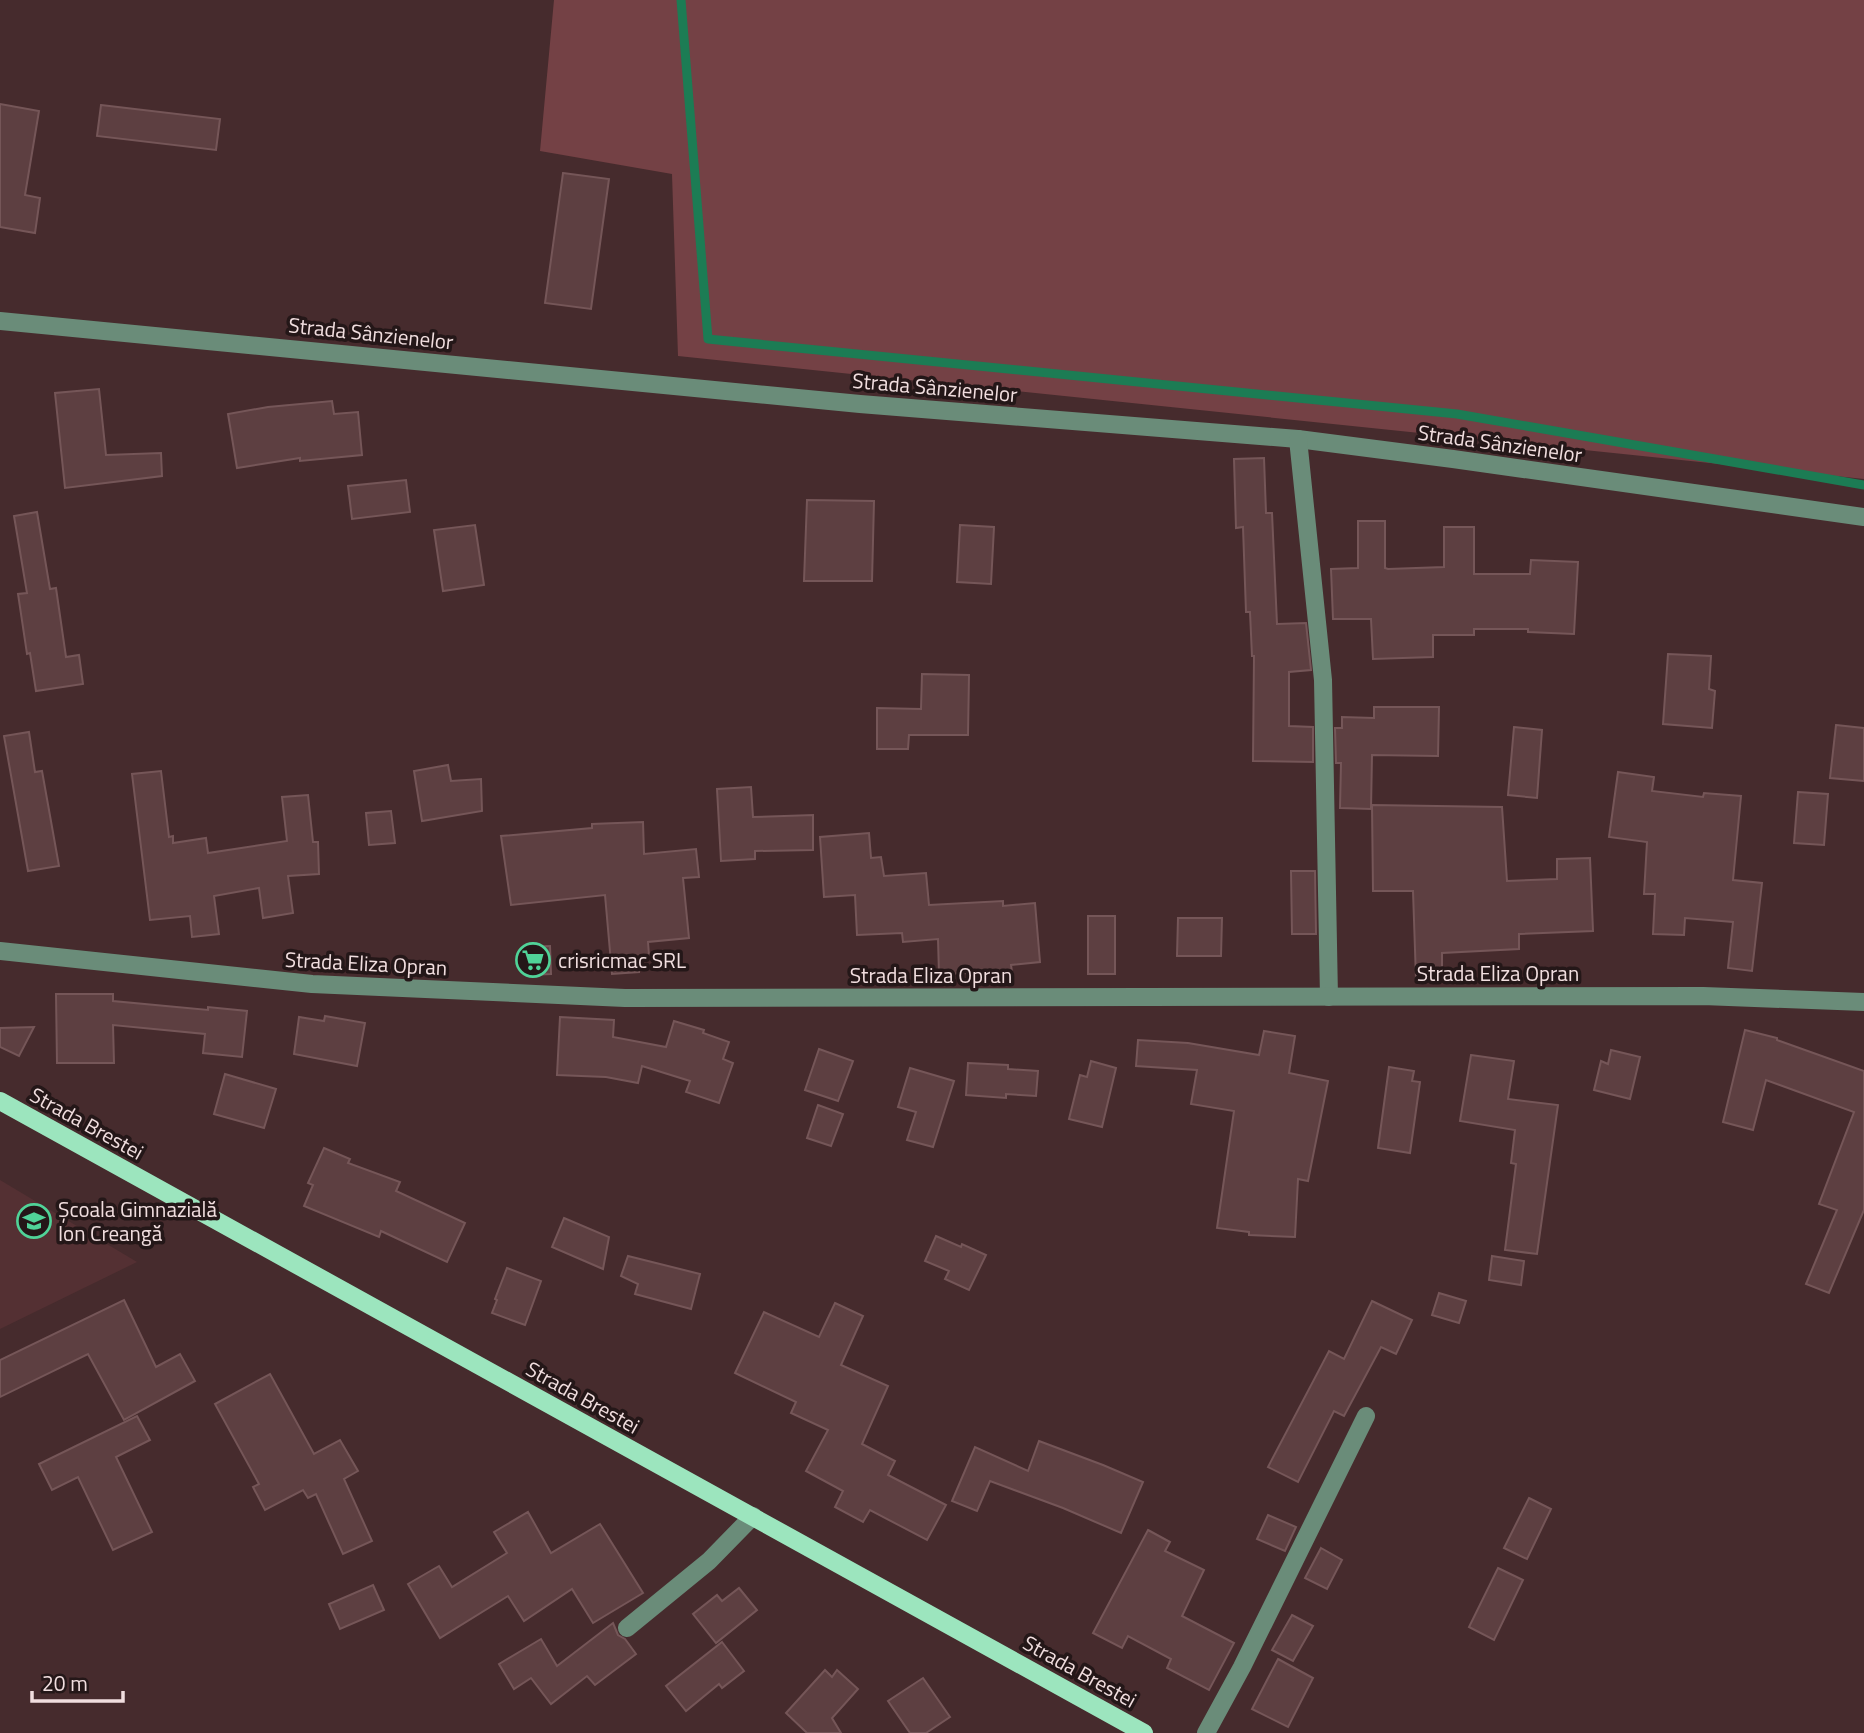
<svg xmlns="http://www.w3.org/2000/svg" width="1864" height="1733" font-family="'Titillium Web',sans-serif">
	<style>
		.built { fill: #543033 }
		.green { fill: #744145 }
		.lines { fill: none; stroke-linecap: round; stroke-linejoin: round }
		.stream { stroke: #1c7c54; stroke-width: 9 }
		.building { fill: #5d3f41; stroke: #755658; stroke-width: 2 }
		.minor { stroke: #6a8c79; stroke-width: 18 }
		.major { stroke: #9ce5be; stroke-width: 18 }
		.labels { text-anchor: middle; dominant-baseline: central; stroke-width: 7; stroke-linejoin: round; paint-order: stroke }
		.street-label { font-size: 21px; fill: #f1dedf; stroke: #241718 }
		.poi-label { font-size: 21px; fill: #f1dedf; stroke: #241718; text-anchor: start }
	</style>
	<rect width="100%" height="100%" fill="#462b2d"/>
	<!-- built -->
	<path class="built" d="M0,1180L137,1262L0,1329Z"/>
	<!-- green -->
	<path class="green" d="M554,0H1864V479L678,356L672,174L540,151Z"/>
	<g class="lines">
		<!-- stream -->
		<path class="stream" d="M681,0L708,339L1457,414L1864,485"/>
	</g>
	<!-- building -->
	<g class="building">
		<path d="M0,104L39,111L25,195L40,198L35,233L0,227Z"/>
		<path d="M101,105L220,119L216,150L97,136Z"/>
		<path d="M563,173L609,179L591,309L545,303Z"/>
		<path d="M99,389L106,455L161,453L162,476L65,488L55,393Z"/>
		<path d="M332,401L334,414L358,412L362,455L300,461V458L237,468L228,414L268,407Z"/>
		<path d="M1264,458L1266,513H1272L1277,624L1306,623L1311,670L1289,672V726L1313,727V762L1253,761L1254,656H1252L1250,612H1246L1243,527L1236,528L1234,459Z"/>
		<path d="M406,480L410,512L352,519L348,486Z"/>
		<path d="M807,500L874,501L872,581H804Z"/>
		<path d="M37,512L50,589L56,588L66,657L79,655L83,684L36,691L30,653L27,654L18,594L27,593L14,516Z"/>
		<path d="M1358,521H1385V568L1388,569L1444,567V527H1474V574H1530L1531,560L1578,562L1574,634L1528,632V629H1474V635H1433V657L1373,659L1371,619H1333L1331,569L1358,568Z"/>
		<path d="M475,525L484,585L443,591L434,530Z"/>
		<path d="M960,525L994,527L991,584L957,582Z"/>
		<path d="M1668,654L1711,656L1709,689L1715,691L1712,728L1663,724Z"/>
		<path d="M922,674L969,675L968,735H909L908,749H877V708L921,709Z"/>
		<path d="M1374,707H1439L1438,756L1372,755L1371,809L1340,808L1341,763H1336L1335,728H1342V717L1374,718Z"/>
		<path d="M1836,725L1864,728V781L1830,778Z"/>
		<path d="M1514,727L1542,730L1537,798L1508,795Z"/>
		<path d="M29,732L35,772L42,771L59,866L28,871L4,736Z"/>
		<path d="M448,765L451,781L481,779L482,811L422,821L414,771Z"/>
		<path d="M161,771L169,837L173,836V843L206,838L208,853L287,841L282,797L308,795L313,842H318L319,874L288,876L293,913L263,918L259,888L214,896L219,934L192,937L190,916L150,920L132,774Z"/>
		<path d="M1618,772L1654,777L1652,791L1703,797L1704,793L1741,796L1733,880L1762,883L1752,971L1728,968L1733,922L1685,918L1684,935L1653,934L1655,894H1644L1647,842L1609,837Z"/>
		<path d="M751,787L753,817L813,815V850L755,851V859L721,861L717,789Z"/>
		<path d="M1798,792L1828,794L1824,845L1794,843Z"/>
		<path d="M1372,805L1502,807L1507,881L1557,879V859L1590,858L1593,931L1519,934V949L1442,953V978L1416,979L1413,891H1373Z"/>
		<path d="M391,811L395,843L369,845L366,813Z"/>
		<path d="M643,822L644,854L696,849L699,877L683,878L689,938L648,942L649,955L638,956L639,972L612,974L605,895L511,905L501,836L592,828V824Z"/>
		<path d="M869,833L871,858L881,857L884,876L926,873L929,905L1003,901V906L1035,903L1040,962L1011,965L1012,972L939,974L938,939L903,942L902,933L857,935L855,895L824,897L820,837Z"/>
		<path d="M1291,871H1315L1316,934H1292Z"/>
		<rect x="1088" y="916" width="27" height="58"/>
		<path d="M1178,918H1222L1221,956H1177Z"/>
		<path d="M550,946L551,974L528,975L526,947Z"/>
		<path d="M56,994H113V1001L208,1010V1007L247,1011L242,1057L203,1053L205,1034L113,1025L114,1063H57Z"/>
		<path d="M325,1016L365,1023L357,1066L294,1054L299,1017L324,1021Z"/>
		<path d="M560,1017L614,1020L613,1037L666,1047L674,1021L704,1030L703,1033L729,1042L723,1059L733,1063L719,1103L686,1092L690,1081L642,1066L638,1083L606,1077L557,1075Z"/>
		<path d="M34,1027L19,1056L0,1047V1028Z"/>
		<path d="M1745,1030L1777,1038V1040L1864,1071V1210L1829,1293L1806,1284L1837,1210L1819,1204L1854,1112L1766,1080L1753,1130L1723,1122Z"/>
		<path d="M1264,1031L1295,1036L1289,1073L1328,1081L1308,1181L1298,1179L1295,1237L1249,1235V1232L1217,1228L1234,1111L1191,1104L1197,1070L1136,1066L1138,1040L1188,1043L1259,1055Z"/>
		<path d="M819,1049L853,1061L838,1101L805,1090Z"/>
		<path d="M1611,1050L1640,1057L1630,1099L1594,1090L1601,1061L1608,1064Z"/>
		<path d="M1471,1055L1514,1061L1508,1099L1558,1105L1537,1254L1505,1250L1516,1164L1511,1163L1515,1130L1460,1121Z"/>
		<path d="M1091,1061L1116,1068L1102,1127L1069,1119L1080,1075L1087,1077Z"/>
		<path d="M968,1063L1008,1065V1069L1038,1071L1036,1096L1006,1094V1098L966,1095Z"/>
		<path d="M1389,1067L1414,1071L1412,1081L1420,1082L1410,1153L1378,1148Z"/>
		<path d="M910,1068L954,1081L933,1147L907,1140L916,1112L898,1107Z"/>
		<path d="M225,1074L276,1089L264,1128L214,1114Z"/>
		<path d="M818,1105L843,1114L831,1146L807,1138Z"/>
		<path d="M324,1148L350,1159L348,1163L400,1182L396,1191L465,1223L447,1262L381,1231L379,1237L304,1206L313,1185L308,1183Z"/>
		<path d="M564,1218L609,1237L603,1269L552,1247Z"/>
		<path d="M936,1236L961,1247L962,1244L986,1255L969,1290L945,1279L949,1271L925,1261Z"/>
		<path d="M628,1256L700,1274L691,1309L635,1294L638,1284L621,1276Z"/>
		<path d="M1492,1256L1524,1261L1521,1285L1489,1280Z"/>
		<path d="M507,1268L541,1281L525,1325L492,1313L497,1300L495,1299Z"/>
		<path d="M1439,1293L1466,1301L1459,1323L1432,1315Z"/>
		<path d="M124,1300L156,1367L180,1354L195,1381L124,1420L88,1354L0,1397V1360Z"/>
		<path d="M1372,1301L1412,1320L1396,1354L1381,1347L1344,1416L1334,1411L1298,1482L1268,1467L1329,1351L1344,1359Z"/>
		<path d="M835,1303L863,1316L841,1365L888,1386L862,1444L895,1461L888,1475L946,1505L927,1540L870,1510L863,1522L835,1507L843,1491L806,1471L828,1430L791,1413L796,1402L735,1373L764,1312L819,1337Z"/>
		<path d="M270,1374L314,1454L340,1440L358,1471L344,1479L372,1541L343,1554L316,1494L308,1498L303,1490L265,1510L253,1487L259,1484L215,1404Z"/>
		<path d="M137,1416L150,1440L116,1457L152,1532L113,1550L78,1477L52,1490L39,1464Z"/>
		<path d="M1039,1441L1103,1465L1143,1482L1121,1533L1063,1508L990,1481L977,1511L952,1501L975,1447L1028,1471Z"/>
		<path d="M1529,1498L1551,1509L1527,1559L1504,1548Z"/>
		<path d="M528,1512L551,1553L600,1524L643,1593L593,1623L572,1589L524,1621L508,1596L440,1638L408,1584L439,1566L452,1587L507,1553L494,1532Z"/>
		<path d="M1268,1515L1296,1527L1285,1551L1257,1539Z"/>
		<path d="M1148,1530L1170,1542L1165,1551L1204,1570L1182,1616L1234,1643L1209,1690L1167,1668L1171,1659L1128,1636L1122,1648L1093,1633Z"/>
		<path d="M1321,1548L1342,1560L1327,1589L1305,1578Z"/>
		<path d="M1498,1568L1523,1580L1494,1640L1469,1627Z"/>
		<path d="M373,1585L384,1610L340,1629L329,1604Z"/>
		<path d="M739,1588L757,1610L716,1643L693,1614L717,1595L722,1601Z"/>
		<path d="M1292,1615L1313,1626L1293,1661L1272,1650Z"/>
		<path d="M613,1623L618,1635L625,1639L636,1654L595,1685L587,1676L551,1704L531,1678L514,1689L499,1664L541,1639L557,1666Z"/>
		<path d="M722,1642L744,1671L722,1688L719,1684L686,1711L666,1686Z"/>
		<path d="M1278,1659L1313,1678L1288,1727L1252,1709Z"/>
		<path d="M825,1670L832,1677L837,1670L858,1689L832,1718L841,1733H807L786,1713Z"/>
		<path d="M923,1678L950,1717L926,1733H910L888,1701Z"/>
	</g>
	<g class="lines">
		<!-- minor -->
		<g class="minor">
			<path d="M0,321L860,404L1298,439L1453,459L1864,517"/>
			<path d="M1298,439L1323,680L1329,997"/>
			<path d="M0,951L312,984L625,998L1703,996L1864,1002"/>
			<path d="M627,1628L709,1561L753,1516"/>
			<path d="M1206,1733L1242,1667L1366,1416"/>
		</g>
		<!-- major -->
		<path class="major" d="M0,1101L1144,1733"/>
	</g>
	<!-- icons -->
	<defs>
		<g id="supermarket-ring" transform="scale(1.75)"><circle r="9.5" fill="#241718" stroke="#50d398" stroke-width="1.5"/><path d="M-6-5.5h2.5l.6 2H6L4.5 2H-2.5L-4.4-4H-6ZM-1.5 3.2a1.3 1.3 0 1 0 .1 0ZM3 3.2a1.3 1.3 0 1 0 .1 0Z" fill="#50d398"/></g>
		<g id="school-ring" transform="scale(1.75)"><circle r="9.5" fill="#241718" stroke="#50d398" stroke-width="1.5"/><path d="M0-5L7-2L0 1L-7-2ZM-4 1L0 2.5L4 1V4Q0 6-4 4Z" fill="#50d398"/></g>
	</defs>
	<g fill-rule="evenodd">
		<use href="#supermarket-ring" x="533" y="960"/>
		<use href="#school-ring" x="34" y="1221"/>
	</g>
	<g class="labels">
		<!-- street labels -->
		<g class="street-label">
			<text transform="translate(371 333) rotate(6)">Strada Sânzienelor</text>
			<text transform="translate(935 387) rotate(5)">Strada Sânzienelor</text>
			<text transform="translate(1500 443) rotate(8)">Strada Sânzienelor</text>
			<text transform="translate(366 963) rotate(3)">Strada Eliza Opran</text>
			<text x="1498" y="973">Strada Eliza Opran</text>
			<text x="931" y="975">Strada Eliza Opran</text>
			<text transform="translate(87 1123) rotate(29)">Strada Brestei</text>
			<text transform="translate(583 1397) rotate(29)">Strada Brestei</text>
			<text transform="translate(1080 1671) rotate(29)">Strada Brestei</text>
		</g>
		<!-- poi labels -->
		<g class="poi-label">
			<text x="558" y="960">crisricmac SRL</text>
			<text x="58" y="1209">Școala Gimnazială<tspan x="58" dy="24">Ion Creangă</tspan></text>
		</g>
	</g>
	<!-- scale -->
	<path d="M32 1691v10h91v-10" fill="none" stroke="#f1dedf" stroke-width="3.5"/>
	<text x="42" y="1691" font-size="21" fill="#f1dedf" stroke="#241718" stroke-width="5" paint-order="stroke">20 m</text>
</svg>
